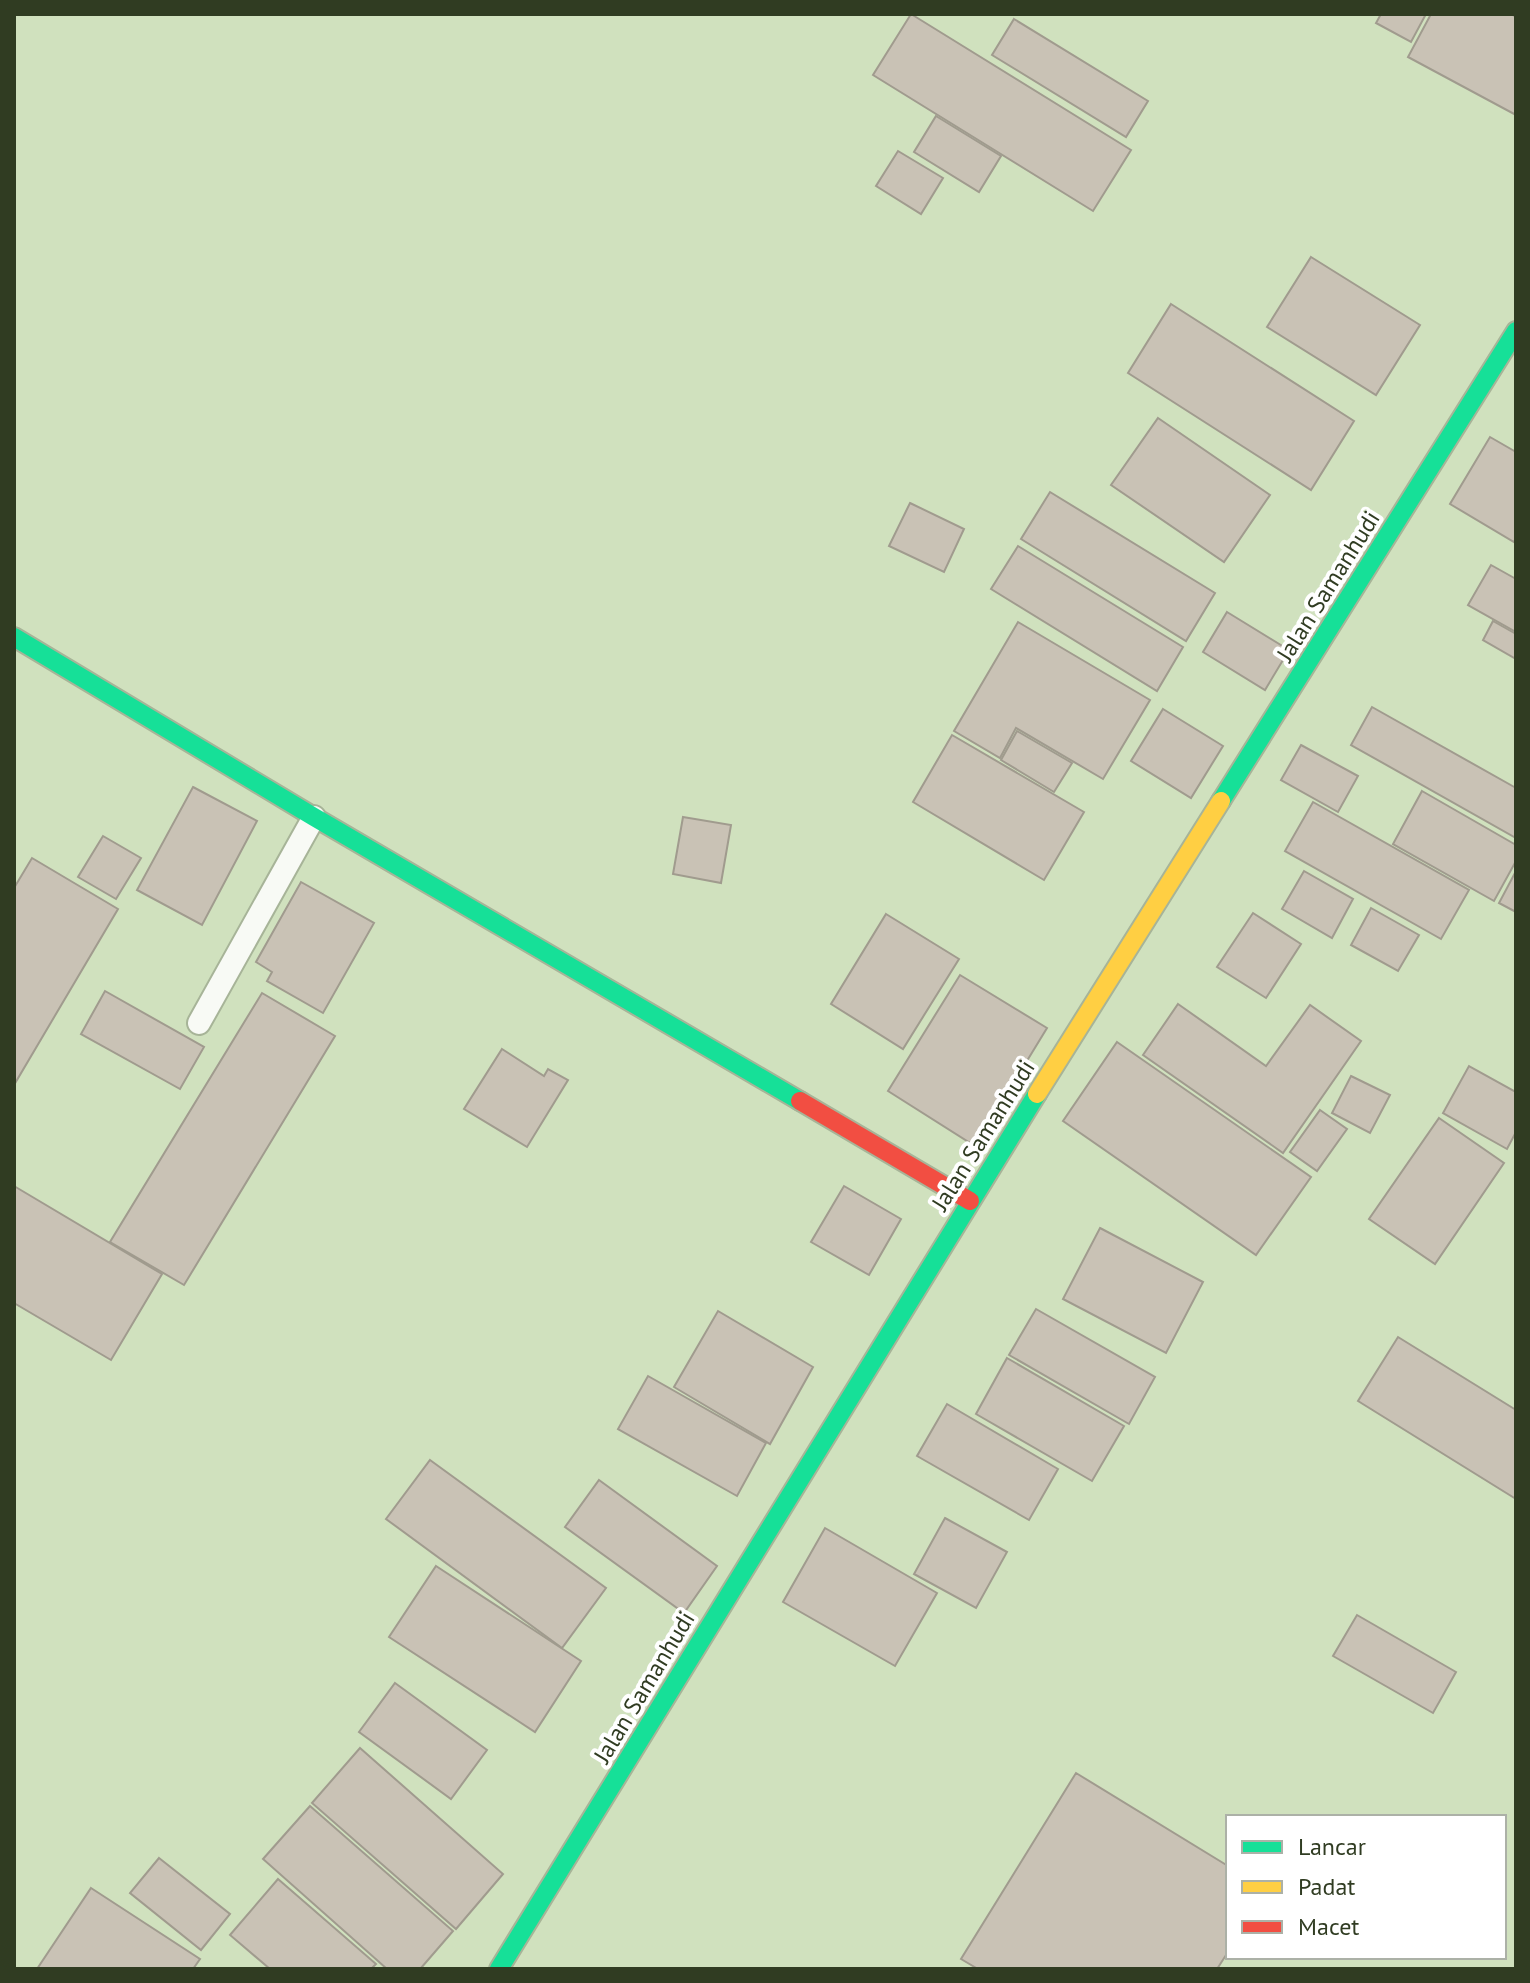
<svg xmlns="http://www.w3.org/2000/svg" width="1530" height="1983" font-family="'PT Sans',sans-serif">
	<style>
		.building { fill: #c9c2b5; stroke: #a09b8e; stroke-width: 2 }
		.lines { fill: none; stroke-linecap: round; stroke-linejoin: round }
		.lane-casing { stroke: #a7b498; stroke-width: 26 }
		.fast-casing { stroke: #a7b498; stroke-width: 22 }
		.slow-casing { stroke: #a7b498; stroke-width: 22 }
		.jam-casing { stroke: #a7b498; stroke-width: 22 }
		.lane { stroke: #f8faf5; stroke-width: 22 }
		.fast { stroke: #16e098; stroke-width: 18 }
		.slow { stroke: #ffcf43; stroke-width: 18 }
		.jam { stroke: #f24e42; stroke-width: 18 }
		.labels { text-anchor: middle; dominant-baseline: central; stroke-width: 8; stroke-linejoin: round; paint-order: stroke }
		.street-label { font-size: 24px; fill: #303c22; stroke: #fff }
	</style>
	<rect width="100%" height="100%" fill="#d0e1be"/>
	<!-- building -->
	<g class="building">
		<path d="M911,14L1131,150L1093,211L873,75Z"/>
		<path d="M1381,14H1426L1411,42L1376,23Z"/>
		<path d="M1431,14H1511L1516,17V115L1408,57Z"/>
		<path d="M1014,19L1148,101L1126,137L992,55Z"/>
		<path d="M936,116L1001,156L979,192L914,152Z"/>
		<path d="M898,151L943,178L921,214L876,186Z"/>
		<path d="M1311,257L1420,325L1376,395L1267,327Z"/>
		<path d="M1171,304L1354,421L1311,490L1128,373Z"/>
		<path d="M1158,418L1270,495L1224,562L1111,485Z"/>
		<path d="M1490,437L1516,452V538L1514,542L1450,504Z"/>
		<path d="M1050,492L1215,593L1186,641L1021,539Z"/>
		<path d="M910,503L964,529L944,572L889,546Z"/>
		<path d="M1018,546L1183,647L1157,691L991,589Z"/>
		<path d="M1491,565L1516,579V632L1468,605Z"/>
		<path d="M1227,612L1289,650L1265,690L1203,652Z"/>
		<path d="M1493,621L1516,634V659L1483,640Z"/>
		<path d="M1018,622L1150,700L1103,779L1016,728L1000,758L954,731Z"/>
		<path d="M1372,707L1516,788V838L1351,745Z"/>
		<path d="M1163,709L1223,746L1191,798L1131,761Z"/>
		<path d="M1017,731L1072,763L1054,792L1001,760Z"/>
		<path d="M952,735L1084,812L1044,880L913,802Z"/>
		<path d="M1301,745L1358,776L1338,812L1281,780Z"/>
		<path d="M193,787L257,821L202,925L137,890Z"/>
		<path d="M1422,791L1516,845V861L1494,901L1393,844Z"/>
		<path d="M1313,802L1469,890L1441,939L1285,851Z"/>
		<path d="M683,817L731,825L721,883L673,874Z"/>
		<path d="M103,836L141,858L116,899L78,877Z"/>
		<path d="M32,858L118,909L14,1085V888Z"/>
		<path d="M1304,871L1353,899L1332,938L1282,909Z"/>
		<path d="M1516,871V912L1499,903Z"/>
		<path d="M301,882L374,923L323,1013L267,981L272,972L256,962Z"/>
		<path d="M1371,908L1419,935L1398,971L1351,945Z"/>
		<path d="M1253,913L1301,944L1266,998L1217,967Z"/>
		<path d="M886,914L959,959L903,1049L831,1004Z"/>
		<path d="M960,975L1047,1028L975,1146L888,1091Z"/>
		<path d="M105,991L204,1047L180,1089L81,1034Z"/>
		<path d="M262,993L335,1036L184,1285L110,1242Z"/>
		<path d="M1178,1004L1266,1066L1310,1005L1361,1041L1283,1153L1143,1055Z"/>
		<path d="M1117,1042L1311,1177L1256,1255L1063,1121Z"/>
		<path d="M502,1049L544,1076L548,1069L568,1080L527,1147L464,1109Z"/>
		<path d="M1469,1066L1516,1092V1132L1507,1149L1443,1113Z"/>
		<path d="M1351,1076L1390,1095L1370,1133L1332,1113Z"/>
		<path d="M1320,1110L1347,1129L1317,1171L1290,1152Z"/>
		<path d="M1439,1118L1504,1163L1435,1264L1369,1219Z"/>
		<path d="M14,1186L162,1274L111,1360L14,1303Z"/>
		<path d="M844,1186L901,1219L869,1275L811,1242Z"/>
		<path d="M1100,1228L1203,1282L1166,1353L1063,1299Z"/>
		<path d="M1036,1309L1155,1377L1129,1424L1009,1355Z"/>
		<path d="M718,1311L813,1367L770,1444L674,1387Z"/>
		<path d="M1398,1337L1516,1410V1499L1358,1401Z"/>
		<path d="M1007,1358L1124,1426L1092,1481L976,1414Z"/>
		<path d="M648,1376L766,1443L737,1496L618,1429Z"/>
		<path d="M947,1404L1058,1469L1029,1520L917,1456Z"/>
		<path d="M430,1460L606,1588L562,1648L386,1519Z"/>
		<path d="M599,1480L717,1566L684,1613L565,1527Z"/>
		<path d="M945,1518L1007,1552L976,1608L914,1574Z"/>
		<path d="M825,1528L937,1593L895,1666L783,1602Z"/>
		<path d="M436,1566L581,1661L535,1732L389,1637Z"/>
		<path d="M1357,1615L1456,1672L1433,1713L1333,1656Z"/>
		<path d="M395,1683L487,1750L451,1799L359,1732Z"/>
		<path d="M360,1748L503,1874L456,1929L312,1803Z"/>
		<path d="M1076,1773L1228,1866V1952L1217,1969H978L961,1959Z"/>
		<path d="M310,1806L453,1931L421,1968L423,1969H387L263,1859Z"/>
		<path d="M159,1858L230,1914L201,1950L130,1893Z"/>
		<path d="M278,1879L376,1964L371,1969H270L230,1935Z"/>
		<path d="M91,1888L200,1959L193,1969H37Z"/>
	</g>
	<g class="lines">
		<!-- lane casing -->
		<g class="lane-casing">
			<path id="lane" d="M199,1023L314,817"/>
		</g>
		<!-- fast casing -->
		<g class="fast-casing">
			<g id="fast">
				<path d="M14,637L314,817L800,1101"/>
				<path d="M1221,801L1516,331"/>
				<path d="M499,1969L1037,1094"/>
			</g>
		</g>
		<!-- slow casing -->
		<g class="slow-casing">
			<path id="slow" d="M1037,1094L1221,801"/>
		</g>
		<!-- jam casing -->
		<g class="jam-casing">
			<path id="jam" d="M800,1101L970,1201"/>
		</g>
		<!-- lane -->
		<use href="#lane" class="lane"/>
		<!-- fast -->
		<use href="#fast" class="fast"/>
		<!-- slow -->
		<use href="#slow" class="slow"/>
		<!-- jam -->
		<use href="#jam" class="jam"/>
	</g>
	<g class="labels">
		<!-- street labels -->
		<g class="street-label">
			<text transform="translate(1328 586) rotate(-58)">Jalan Samanhudi</text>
			<text transform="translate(983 1135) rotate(-58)">Jalan Samanhudi</text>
			<text transform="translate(644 1687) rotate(-59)">Jalan Samanhudi</text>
		</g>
	</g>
	<!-- border -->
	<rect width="1530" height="1983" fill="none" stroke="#303c22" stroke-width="32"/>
	<!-- legend -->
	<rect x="1226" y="1815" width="280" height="144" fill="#ffffff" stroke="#acb1a7" stroke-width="2"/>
	<rect x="1242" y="1841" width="40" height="12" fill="#16e098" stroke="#acb1a7" stroke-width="2"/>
	<text x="1298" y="1855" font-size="24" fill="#303c22">Lancar</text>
	<rect x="1242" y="1881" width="40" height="12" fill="#ffcf43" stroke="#acb1a7" stroke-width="2"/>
	<text x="1298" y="1895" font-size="24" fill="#303c22">Padat</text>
	<rect x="1242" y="1921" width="40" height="12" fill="#f24e42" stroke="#acb1a7" stroke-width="2"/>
	<text x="1298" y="1935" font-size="24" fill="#303c22">Macet</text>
</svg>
